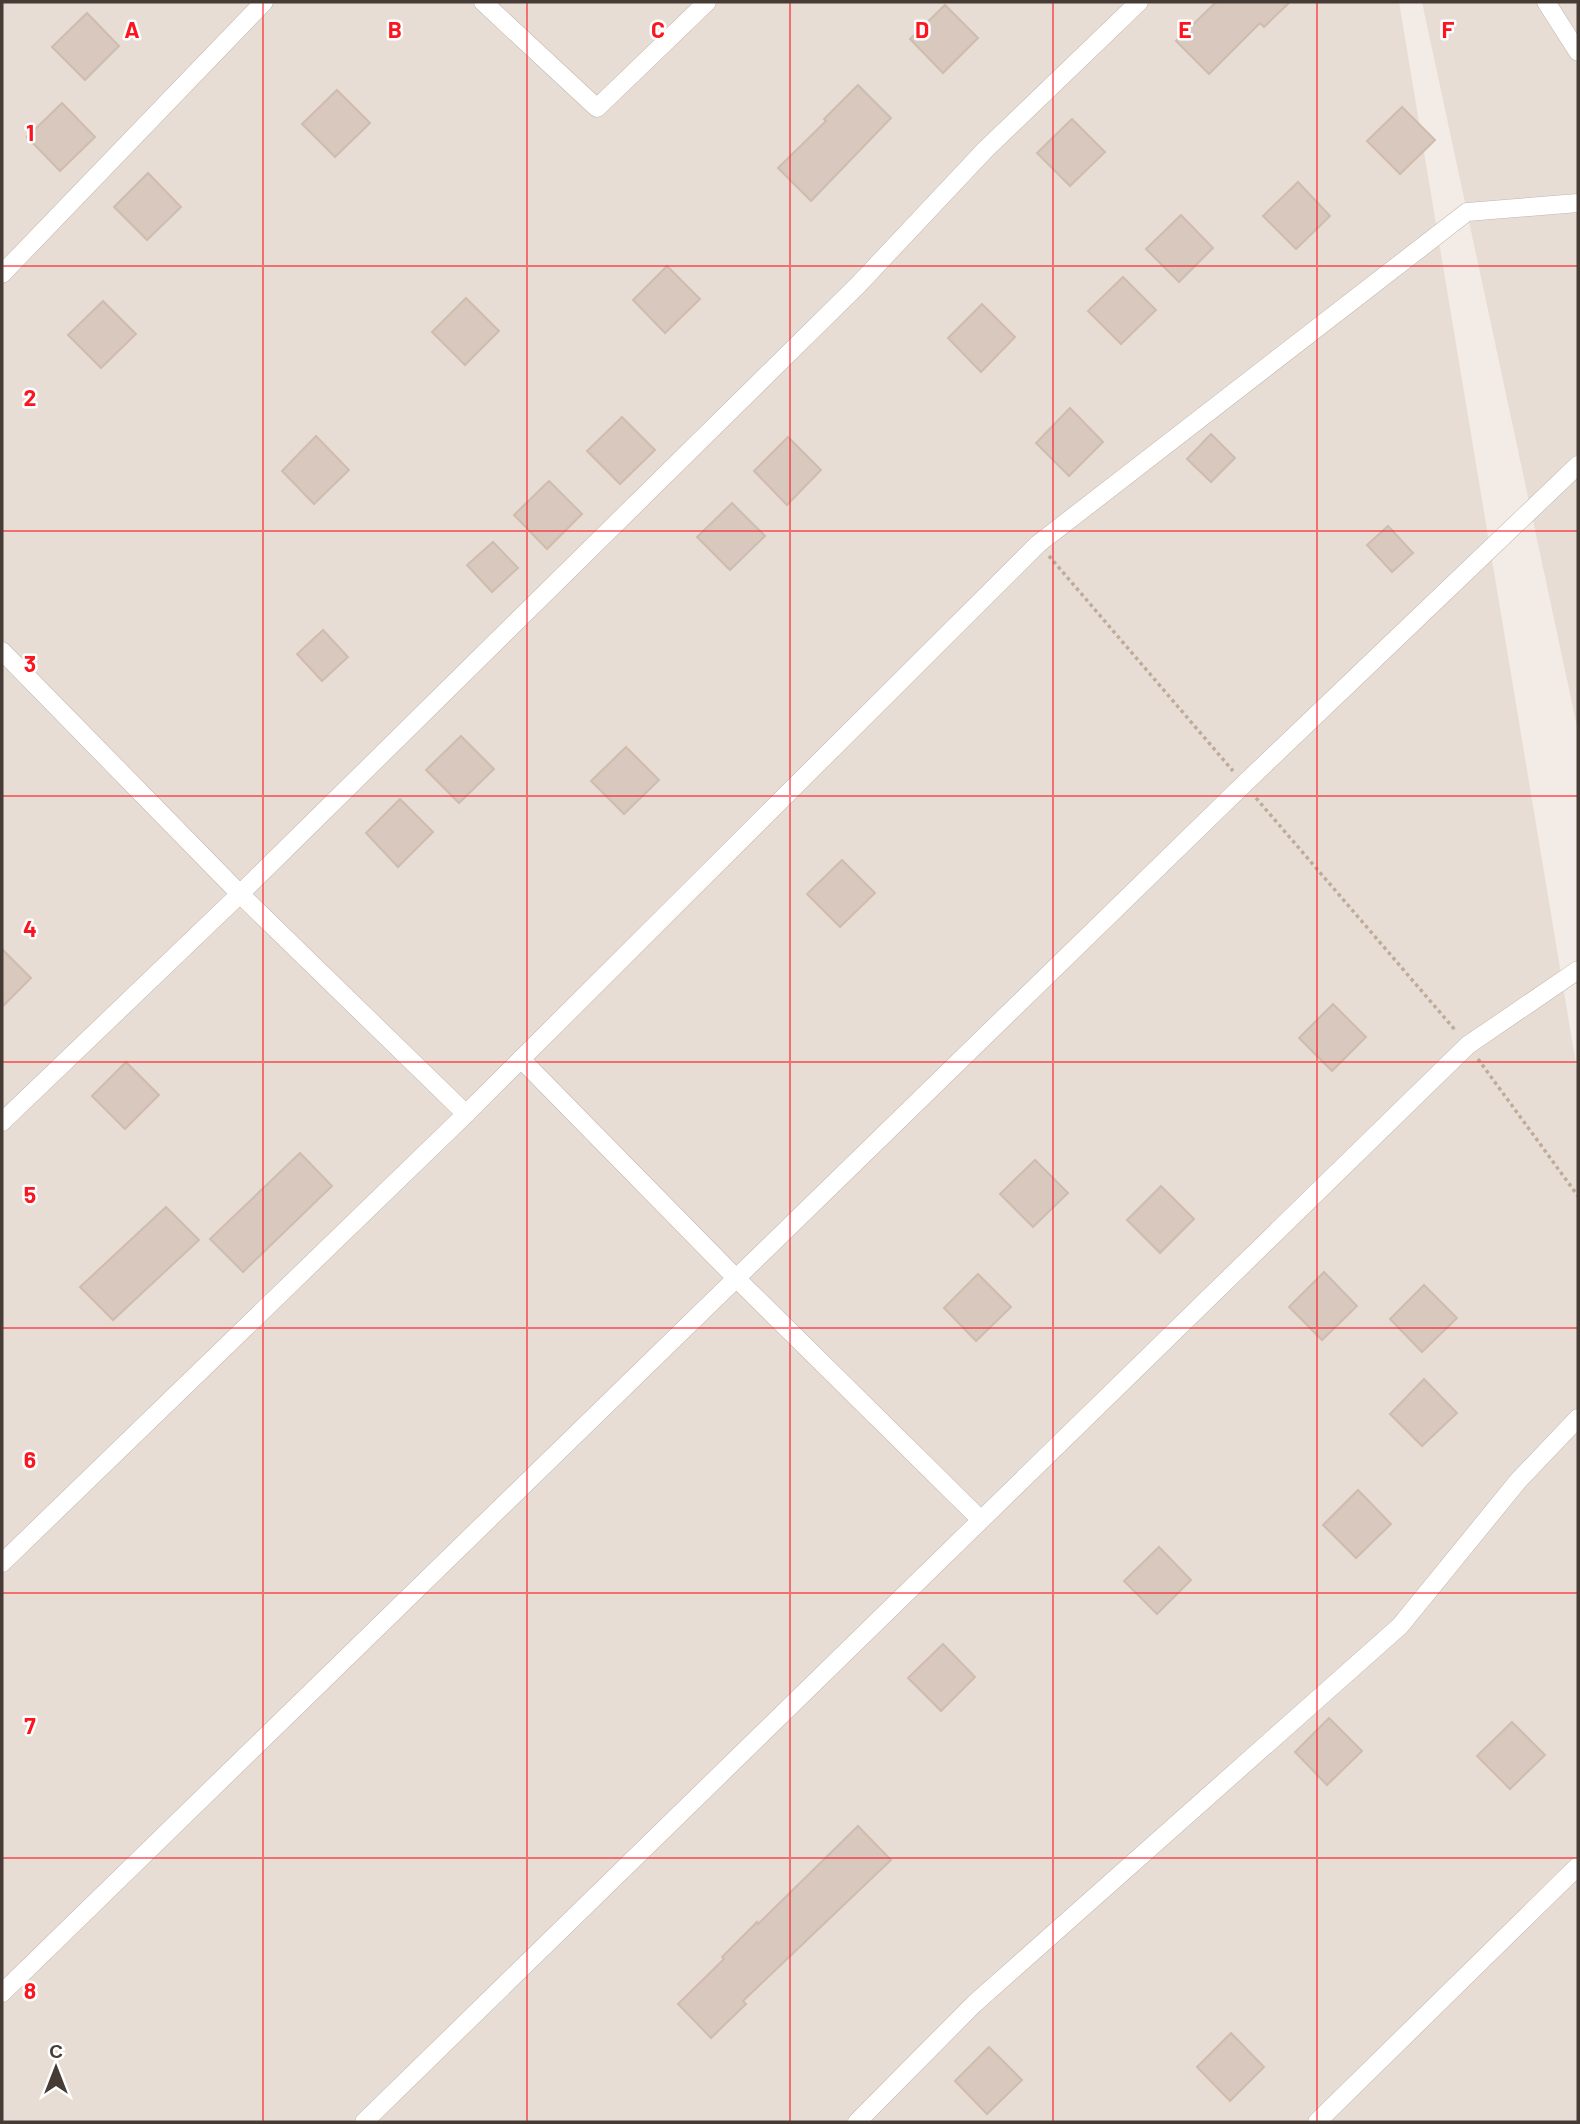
<svg xmlns="http://www.w3.org/2000/svg" width="1580" height="2124" font-family="Barlow,sans-serif">
	<style>
		.residential { fill: #e7ddd4 }
		.building { fill: #d8c8be; stroke: #cfbcae; stroke-width: 2 }
		.lines { fill: none; stroke-linecap: round; stroke-linejoin: round }
		.minor-casing { stroke: #c1b5ab; stroke-width: 19 }
		.path { stroke: #c0ab99; stroke-width: 3.5; stroke-dasharray: 3.5 3.5; stroke-linecap: butt }
		.minor { stroke: #fff; stroke-width: 18 }
		.grid { fill: none; stroke: #fc141f; stroke-width: 2; stroke-opacity: 0.55 }
		.grid-label { font-size: 23px; text-anchor: middle; font-weight: bold; fill: #fc141f; stroke: #fff; stroke-width: 5; stroke-linejoin: round; paint-order: stroke }
	</style>
	<rect width="100%" height="100%" fill="#f3ece6"/>
	<!-- residential -->
	<g class="residential">
		<path d="M2,2H1399L1578,1076V2122H2Z"/>
		<path d="M1422,2H1578V731L1467,212Z"/>
	</g>
	<!-- building -->
	<g class="building">
		<path d="M1216,2H1290L1264,27L1260,23L1209,74L1176,41Z"/>
		<path d="M945,5L978,38L943,73L910,39Z"/>
		<path d="M87,13L119,46L85,80L52,47Z"/>
		<path d="M858,85L891,118L811,201L778,168L826,121L824,119Z"/>
		<path d="M337,90L370,123L335,157L302,124Z"/>
		<path d="M62,103L95,137L60,171L27,137Z"/>
		<path d="M1402,107L1435,140L1400,174L1367,141Z"/>
		<path d="M1072,119L1105,152L1070,186L1037,153Z"/>
		<path d="M148,173L181,207L147,240L114,207Z"/>
		<path d="M1298,182L1330,216L1296,249L1263,216Z"/>
		<path d="M1181,215L1213,248L1179,282L1146,249Z"/>
		<path d="M667,266L700,299L665,333L633,300Z"/>
		<path d="M1123,277L1156,310L1121,344L1088,311Z"/>
		<path d="M466,298L499,331L465,365L432,332Z"/>
		<path d="M103,301L136,334L101,368L68,335Z"/>
		<path d="M982,304L1015,337L981,372L948,338Z"/>
		<path d="M1070,408L1103,442L1069,476L1036,443Z"/>
		<path d="M622,417L655,450L620,484L587,451Z"/>
		<path d="M1211,434L1235,458L1211,482L1187,459Z"/>
		<path d="M316,436L349,470L314,504L282,471Z"/>
		<path d="M788,437L821,470L787,505L754,471Z"/>
		<path d="M549,481L582,514L547,549L514,515Z"/>
		<path d="M732,503L765,536L730,570L697,537Z"/>
		<path d="M1388,526L1413,553L1392,572L1367,545Z"/>
		<path d="M493,542L518,568L492,592L467,565Z"/>
		<path d="M323,630L348,657L322,681L297,654Z"/>
		<path d="M461,736L494,769L459,803L426,770Z"/>
		<path d="M626,747L659,780L624,814L591,781Z"/>
		<path d="M400,799L433,832L398,867L366,833Z"/>
		<path d="M842,860L875,893L840,927L807,894Z"/>
		<path d="M2,949L31,978L2,1007Z"/>
		<path d="M1333,1004L1366,1037L1332,1071L1299,1038Z"/>
		<path d="M126,1062L159,1095L125,1129L92,1096Z"/>
		<path d="M300,1153L332,1186L243,1272L210,1239Z"/>
		<path d="M1035,1160L1068,1193L1033,1227L1000,1194Z"/>
		<path d="M1161,1186L1194,1219L1160,1253L1127,1220Z"/>
		<path d="M166,1207L199,1240L113,1320L80,1287Z"/>
		<path d="M1324,1272L1357,1306L1322,1340L1289,1307Z"/>
		<path d="M978,1274L1011,1307L976,1341L944,1308Z"/>
		<path d="M1424,1285L1457,1318L1422,1352L1390,1319Z"/>
		<path d="M1424,1379L1457,1413L1422,1446L1390,1414Z"/>
		<path d="M1358,1490L1391,1524L1356,1558L1323,1525Z"/>
		<path d="M1159,1547L1191,1580L1157,1614L1124,1581Z"/>
		<path d="M943,1644L975,1677L941,1711L908,1678Z"/>
		<path d="M1329,1718L1362,1751L1327,1785L1295,1752Z"/>
		<path d="M1512,1722L1545,1755L1510,1789L1477,1756Z"/>
		<path d="M858,1826L891,1860L743,2001L746,2004L711,2038L678,2004L724,1959L722,1957L757,1922L758,1924Z"/>
		<path d="M1231,2033L1264,2067L1230,2101L1197,2067Z"/>
		<path d="M989,2047L1022,2080L987,2114L955,2081Z"/>
	</g>
	<g class="lines">
		<!-- minor casing -->
		<g class="minor-casing">
			<g id="minor">
				<path d="M483,2L597,108L707,2"/>
				<path d="M1546,2L1578,52"/>
				<path d="M2,274L264,2"/>
				<path d="M2,651L240,894L466,1114"/>
				<path d="M521,1059L736,1278L981,1520"/>
				<path d="M2,1122L240,894L858,285L985,150L1139,2"/>
				<path d="M2,1563L466,1114L1038,544L1467,212L1578,203"/>
				<path d="M2,1993L1244,784L1578,465"/>
				<path d="M364,2122L1468,1045L1578,970"/>
				<path d="M857,2122L974,2004L1400,1626L1518,1481L1578,1418"/>
				<path d="M1317,2122L1578,1866"/>
			</g>
		</g>
		<!-- path -->
		<g class="path">
			<path d="M1049,556L1233,771"/>
			<path d="M1256,798L1456,1031"/>
			<path d="M1478,1059L1578,1196"/>
		</g>
		<!-- minor -->
		<use href="#minor" class="minor"/>
	</g>
	<!-- grid -->
	<path class="grid" d="M263,2V2122M527,2V2122M790,2V2122M1053,2V2122M1317,2V2122M2,266H1578M2,531H1578M2,796H1578M2,1062H1578M2,1328H1578M2,1593H1578M2,1858H1578"/>
	<g class="grid-label">
		<text x="132" y="38">A</text>
		<text x="395" y="38">B</text>
		<text x="658" y="38">C</text>
		<text x="922" y="38">D</text>
		<text x="1185" y="38">E</text>
		<text x="1448" y="38">F</text>
		<text x="30" y="141">1</text>
		<text x="30" y="406">2</text>
		<text x="30" y="672">3</text>
		<text x="30" y="937">4</text>
		<text x="30" y="1203">5</text>
		<text x="30" y="1468">6</text>
		<text x="30" y="1734">7</text>
		<text x="30" y="1999">8</text>
	</g>
	<!-- border -->
	<rect width="1580" height="2124" fill="none" stroke="#463c35" stroke-width="7"/>
	<!-- north arrow -->
	<g transform="translate(56 2068)" stroke="#ffffff" stroke-width="5" paint-order="stroke">
	<path d="M0-5L12 26L0 18L-12 26Z" fill="#463c35"/>
	<text y="-10" font-size="19" font-weight="bold" text-anchor="middle" fill="#463c35">С</text>
	</g>
</svg>
